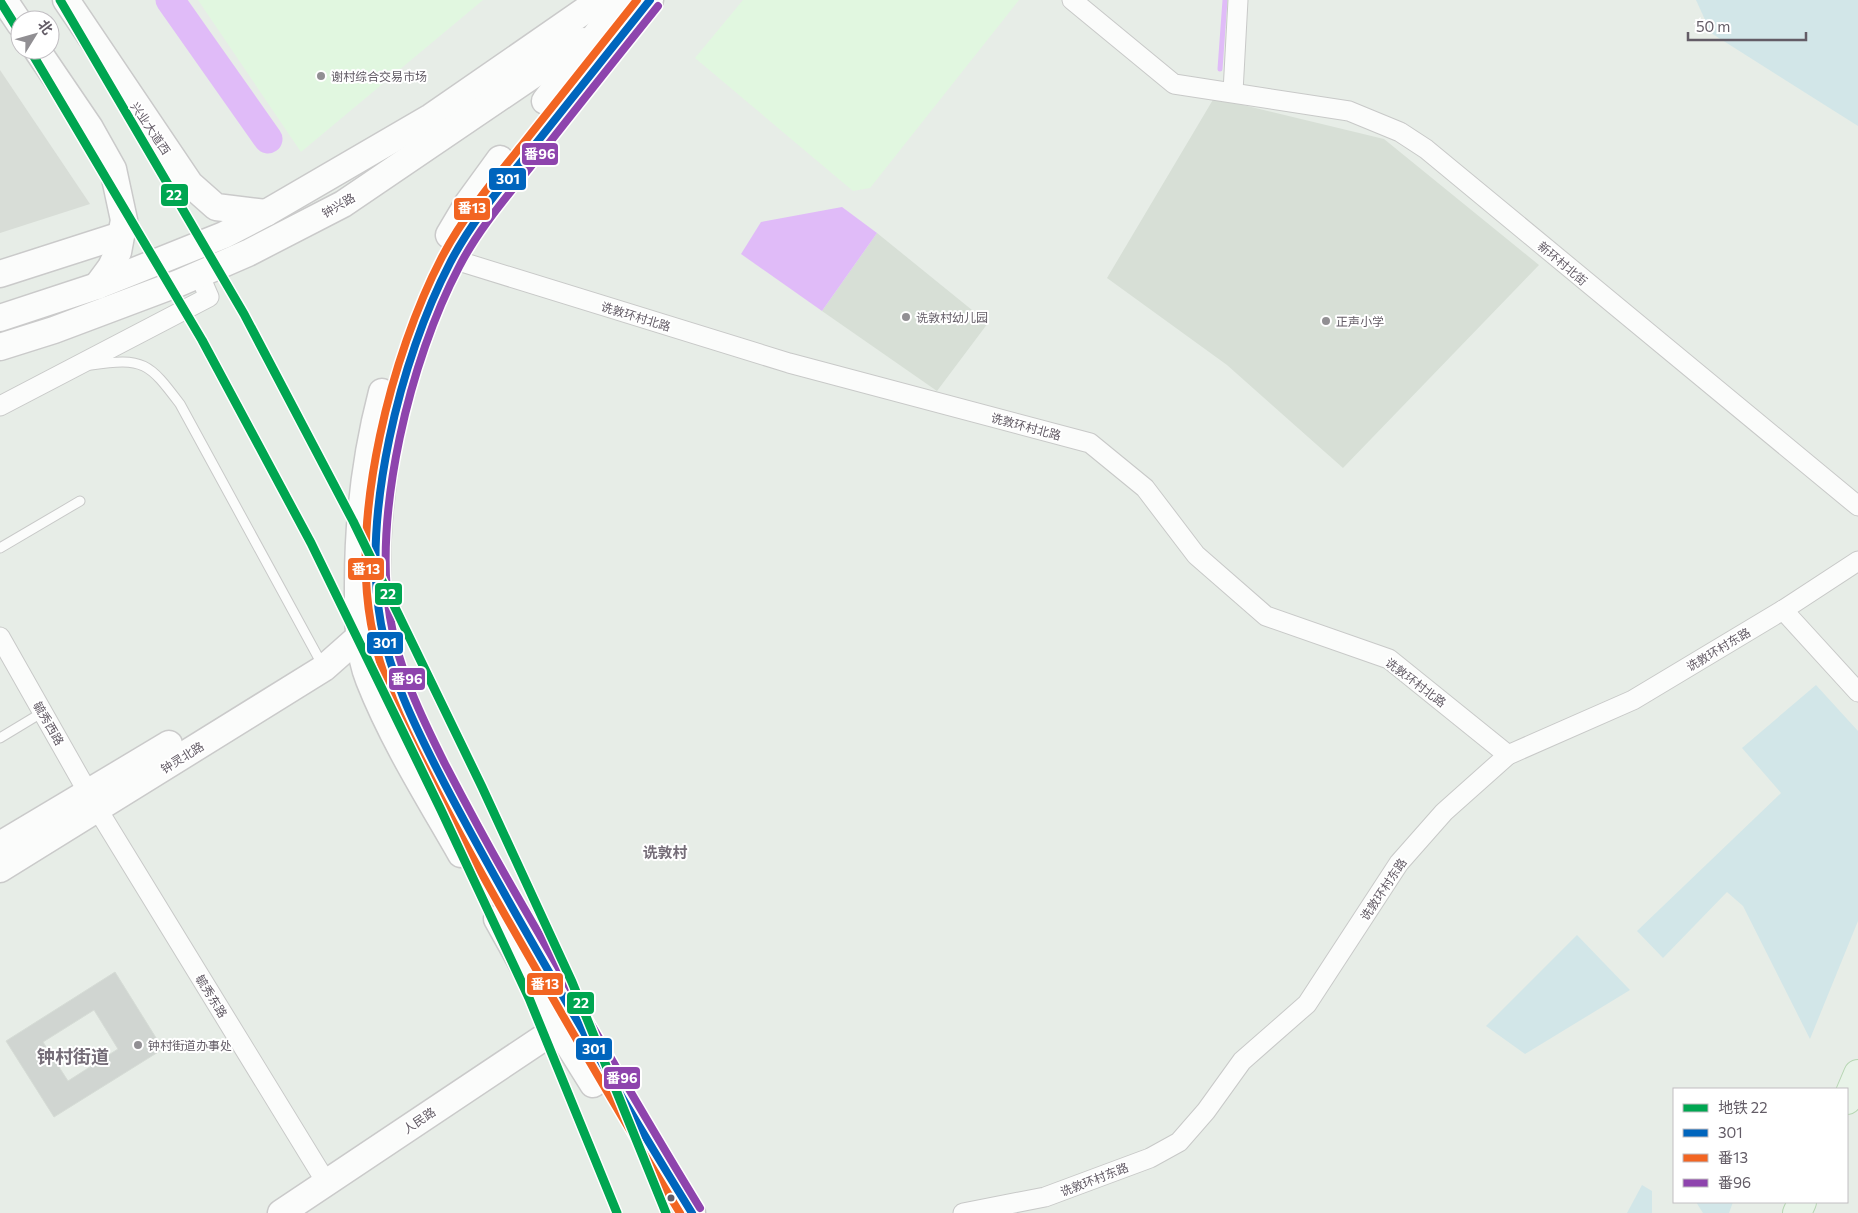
<svg xmlns="http://www.w3.org/2000/svg" width="1858" height="1213" font-family="Commissioner,'Noto Sans SC',sans-serif">
	<style>
		.commercial { fill: #e1f7e0 }
		.industrial { fill: #d8ddd7 }
		.education { fill: #d7dfd6 }
		.green { fill: #d2e6e8 }
		.water { fill: #e0bbf8 }
		.lines { fill: none; stroke-linecap: round; stroke-linejoin: round }
		.stream { stroke: #e0bbf8; stroke-width: 5 }
		.river { stroke: #e0bbf8; stroke-width: 29 }
		.building { fill: #d0d5d1; stroke: #d6dcd6; fill-rule: evenodd }
		.lane-casing { stroke: #c8c9c8; stroke-width: 11 }
		.street-casing { stroke: #c8c9c8; stroke-width: 21 }
		.secondary-casing { stroke: #cacaca; stroke-width: 29 }
		.primary-casing { stroke: #b7d6b3; stroke-width: 30 }
		.lane { stroke: #fbfcfb; stroke-width: 9 }
		.street { stroke: #fbfcfb; stroke-width: 19 }
		.secondary { stroke: #fbfcfb; stroke-width: 26 }
		.primary { stroke: #e8f3e8; stroke-width: 28 }
		.bus-1-casing { stroke: #fff; stroke-width: 11 }
		.bus-2-casing { stroke: #fff; stroke-width: 11 }
		.bus-3-casing { stroke: #fff; stroke-width: 11 }
		.bus-1 { stroke: #0065bd; stroke-width: 8 }
		.bus-2 { stroke: #f26522; stroke-width: 8 }
		.bus-3 { stroke: #8e44ad; stroke-width: 8 }
		.metro-1-casing { stroke: #fff; stroke-width: 12 }
		.metro-1 { stroke: #00a651; stroke-width: 9 }
		.poi-dot { fill: #918f93; stroke: #fff; stroke-width: 2 }
		.bus-dot { fill: #635c66; stroke: #fff; stroke-width: 2 }
		.labels { text-anchor: middle; dominant-baseline: central; stroke-width: 4; stroke-linejoin: round; paint-order: stroke }
		.poi-label { font-size: 12px; fill: #635c66; stroke: #fff; text-anchor: start }
		.street-label { font-size: 12px; fill: #635c66; stroke: #fff }
		.quarter-label { font-size: 15px; font-weight: bold; fill: #756d78; stroke: #fff }
		.district-label { font-size: 18px; font-weight: bold; fill: #756d78; stroke: #fff }
		.line-badge { stroke: #fff; stroke-width: 2 }
		.badge-label { font-size: 14px; text-anchor: middle; font-weight: bold; fill: #fff }
	</style>
	<rect width="100%" height="100%" fill="#e7ede7"/>
	<!-- commercial -->
	<g class="commercial">
		<path d="M198,0H483L301,152Z"/>
		<path d="M743,0H1019L870,188L853,191L695,58Z"/>
	</g>
	<!-- industrial -->
	<path class="industrial" d="M0,70L90,204L0,233Z"/>
	<!-- education -->
	<g class="education">
		<path d="M1214,98L1384,139L1539,265L1343,468L1227,365L1107,278Z"/>
		<path d="M877,233L988,323L937,391L822,311Z"/>
	</g>
	<!-- green -->
	<g class="green">
		<path d="M1696,0H1858V126L1711,33Z"/>
		<path d="M1816,685L1858,731V921L1810,1039L1743,906L1727,892L1663,958L1637,931L1781,793L1742,748Z"/>
		<path d="M1577,935L1630,990L1525,1054L1486,1026Z"/>
		<path d="M1642,1185L1652,1191V1213H1627Z"/>
		<path d="M1696,1202H1733L1729,1213H1703Z"/>
	</g>
	<!-- water -->
	<path class="water" d="M842,207L877,233L822,311L741,254L761,222Z"/>
	<g class="lines">
		<!-- stream -->
		<path class="stream" d="M1220,69L1225,0"/>
		<!-- river -->
		<path class="river" d="M170,0L268,139"/>
	</g>
	<!-- building -->
	<path class="building" d="M115,972L163,1049L54,1117L6,1041ZM94,1010L118,1049L68,1081L43,1042Z"/>
	<g class="lines">
		<!-- lane casing -->
		<g class="lane-casing">
			<g id="lane">
				<path d="M91,365C144,357 149,363 180,404L323,666"/>
				<path d="M0,548L80,501"/>
				<path d="M0,738L43,712"/>
			</g>
		</g>
		<!-- street casing -->
		<g class="street-casing">
			<g id="street">
				<path d="M1072,0L1174,84L1349,111L1400,132L1426,149L1858,506"/>
				<path d="M1233,92L1238,0"/>
				<path d="M452,259L789,363L1090,443L1145,488L1196,555L1266,616L1389,659L1508,755"/>
				<path d="M0,406L209,297L199,274"/>
				<path d="M1783,610L1858,692"/>
				<path d="M0,637L98,810L326,1182"/>
				<path d="M963,1213L1045,1197L1150,1158L1179,1142L1206,1111L1242,1061L1307,1004L1399,863L1444,812L1508,755L1633,700L1783,610L1858,561"/>
			</g>
		</g>
		<!-- secondary casing -->
		<g class="secondary-casing">
			<g id="secondary">
				<path d="M4,0L20,24"/>
				<path d="M66,0L190,184L216,207L266,213"/>
				<path d="M650,0C610,50 570,100 530,151C502,186 471,223 450,263C405,350 381,450 377,548C377,575 376,604 382,630C394,682 417,730 441,777C465,824 490,870 517,916C574,1016 631,1116 692,1213"/>
				<path d="M37,50L90,128L113,169L124,220L118,252L111,267L97,286"/>
				<path d="M545,101L623,0"/>
				<path d="M449,235L468,203L500,159"/>
				<path d="M0,274L121,235"/>
				<path d="M0,318L97,286L224,235L266,213L431,117L600,0"/>
				<path d="M0,347L54,330L179,283L248,253L343,204L583,41"/>
				<path d="M382,392C365,457 358,516 358,583C358,615 357,650 369,680C393,741 429,798 461,854"/>
				<path d="M0,845L169,744"/>
				<path d="M0,869L324,668L359,637"/>
				<path d="M497,919L558,1028L593,1084"/>
				<path d="M281,1213L558,1028"/>
			</g>
		</g>
		<!-- primary casing -->
		<g class="primary-casing">
			<g id="primary">
				<path d="M1847,1100L1858,1074"/>
				<path d="M1797,1213L1802,1202"/>
			</g>
		</g>
		<!-- lane -->
		<use href="#lane" class="lane"/>
		<!-- street -->
		<use href="#street" class="street"/>
		<!-- secondary -->
		<use href="#secondary" class="secondary"/>
		<!-- primary -->
		<use href="#primary" class="primary"/>
		<!-- bus-1 casing -->
		<g class="bus-1-casing">
			<path id="bus-1" d="M650,0C610,50 570,101 530,151C501,187 471,222 450,263C400,359 361,516 381,624C390,675 414,724 438,771C463,820 490,868 517,916C574,1016 631,1115 692,1213"/>
		</g>
		<!-- bus-2 casing -->
		<g class="bus-2-casing">
			<path id="bus-2" d="M637,0C599,48 560,97 522,145C493,181 463,217 442,257C391,355 351,514 371,624C380,676 403,725 427,771C453,823 481,873 509,922C565,1020 621,1117 680,1213"/>
		</g>
		<!-- bus-3 casing -->
		<g class="bus-3-casing">
			<path id="bus-3" d="M658,6C618,56 578,106 539,156C511,192 480,226 459,267C410,360 373,512 390,617C398,669 422,718 445,764C470,812 496,860 524,908C582,1008 639,1109 700,1208"/>
		</g>
		<!-- bus-1 -->
		<use href="#bus-1" class="bus-1"/>
		<!-- bus-2 -->
		<use href="#bus-2" class="bus-2"/>
		<!-- bus-3 -->
		<use href="#bus-3" class="bus-3"/>
		<!-- metro-1 casing -->
		<g class="metro-1-casing">
			<g id="metro-1">
				<path d="M60,0L244,314L353,521L482,787L572,982L666,1213"/>
				<path d="M0,1L20,33"/>
				<path d="M30,50L202,340L311,543L441,810L529,998L617,1213"/>
			</g>
		</g>
		<!-- metro-1 -->
		<use href="#metro-1" class="metro-1"/>
	</g>
	<!-- markers -->
	<g class="poi-dot">
		<circle cx="321" cy="76" r="5"/>
		<circle cx="906" cy="317" r="5"/>
		<circle cx="1326" cy="321" r="5"/>
		<circle cx="138" cy="1045" r="5"/>
	</g>
	<circle class="bus-dot" cx="671" cy="1198" r="4.5"/>
	<g class="labels">
		<!-- poi labels -->
		<g class="poi-label">
			<text x="331" y="76">谢村综合交易市场</text>
			<text x="916" y="317">诜敦村幼儿园</text>
			<text x="1336" y="321">正声小学</text>
			<text x="148" y="1045">钟村街道办事处</text>
		</g>
		<!-- street labels -->
		<g class="street-label">
			<text transform="translate(151 128) rotate(56)">兴业大道西</text>
			<text transform="translate(338 205) rotate(-30)">钟兴路</text>
			<text transform="translate(1563 263) rotate(40)">新环村北街</text>
			<text transform="translate(636 316) rotate(17)">诜敦环村北路</text>
			<text transform="translate(1026 426) rotate(15)">诜敦环村北路</text>
			<text transform="translate(1718 649) rotate(-31)">诜敦环村东路</text>
			<text transform="translate(1416 682) rotate(37)">诜敦环村北路</text>
			<text transform="translate(49 723) rotate(60)">毓秀西路</text>
			<text transform="translate(182 757) rotate(-32)">钟灵北路</text>
			<text transform="translate(1383 889) rotate(-56)">诜敦环村东路</text>
			<text transform="translate(212 996) rotate(58)">毓秀东路</text>
			<text transform="translate(419 1120) rotate(-34)">人民路</text>
			<text transform="translate(1094 1179) rotate(-21)">诜敦环村东路</text>
		</g>
		<!-- quarter labels -->
		<g class="quarter-label">
			<text x="665" y="852">诜敦村</text>
		</g>
		<!-- district labels -->
		<g class="district-label">
			<text x="73" y="1056">钟村街道</text>
		</g>
	</g>
	<g class="line-badge">
		<rect x="521" y="142" width="38" height="24" rx="5" fill="#8e44ad"/>
		<rect x="488" y="167" width="39" height="24" rx="5" fill="#0065bd"/>
		<rect x="160" y="183" width="29" height="24" rx="5" fill="#00a651"/>
		<rect x="453" y="197" width="38" height="24" rx="5" fill="#f26522"/>
		<rect x="347" y="557" width="38" height="24" rx="5" fill="#f26522"/>
		<rect x="374" y="582" width="29" height="24" rx="5" fill="#00a651"/>
		<rect x="366" y="631" width="38" height="24" rx="5" fill="#0065bd"/>
		<rect x="388" y="667" width="38" height="24" rx="5" fill="#8e44ad"/>
		<rect x="526" y="972" width="38" height="24" rx="5" fill="#f26522"/>
		<rect x="566" y="991" width="29" height="24" rx="5" fill="#00a651"/>
		<rect x="575" y="1037" width="38" height="24" rx="5" fill="#0065bd"/>
		<rect x="603" y="1066" width="38" height="24" rx="5" fill="#8e44ad"/>
	</g>
	<g class="badge-label">
		<text x="540" y="159">番96</text>
		<text x="508" y="184">301</text>
		<text x="174" y="200">22</text>
		<text x="472" y="213">番13</text>
		<text x="366" y="574">番13</text>
		<text x="388" y="599">22</text>
		<text x="385" y="648">301</text>
		<text x="407" y="684">番96</text>
		<text x="545" y="989">番13</text>
		<text x="581" y="1008">22</text>
		<text x="594" y="1054">301</text>
		<text x="622" y="1083">番96</text>
	</g>
	<!-- legend -->
	<rect x="1673" y="1088" width="175" height="115" fill="#ffffff" stroke="#c1bec2"/>
	<rect x="1683" y="1104" width="25" height="8" fill="#00a651" stroke="#c1bec2"/>
	<text x="1718" y="1113" font-size="15" fill="#635c66">地铁 22</text>
	<rect x="1683" y="1129" width="25" height="8" fill="#0065bd" stroke="#c1bec2"/>
	<text x="1718" y="1138" font-size="15" fill="#635c66">301</text>
	<rect x="1683" y="1154" width="25" height="8" fill="#f26522" stroke="#c1bec2"/>
	<text x="1718" y="1163" font-size="15" fill="#635c66">番13</text>
	<rect x="1683" y="1179" width="25" height="8" fill="#8e44ad" stroke="#c1bec2"/>
	<text x="1718" y="1188" font-size="15" fill="#635c66">番96</text>
	<!-- north arrow -->
	<g transform="translate(35 35) rotate(53)"><circle r="24" fill="#ffffff" stroke="#c1bec2"/>
	<path d="M0-4L9 19L0 12L-9 19Z" fill="#918f93"/>
	<text y="-8" font-size="14" font-weight="bold" text-anchor="middle" fill="#635c66">北</text>
	</g>
	<!-- scale -->
	<path d="M1688 32v8h118v-8" fill="none" stroke="#635c66" stroke-width="2.5"/>
	<text x="1696" y="32" font-size="15" fill="#635c66" stroke="#ffffff" stroke-width="4" paint-order="stroke">50 m</text>
</svg>
